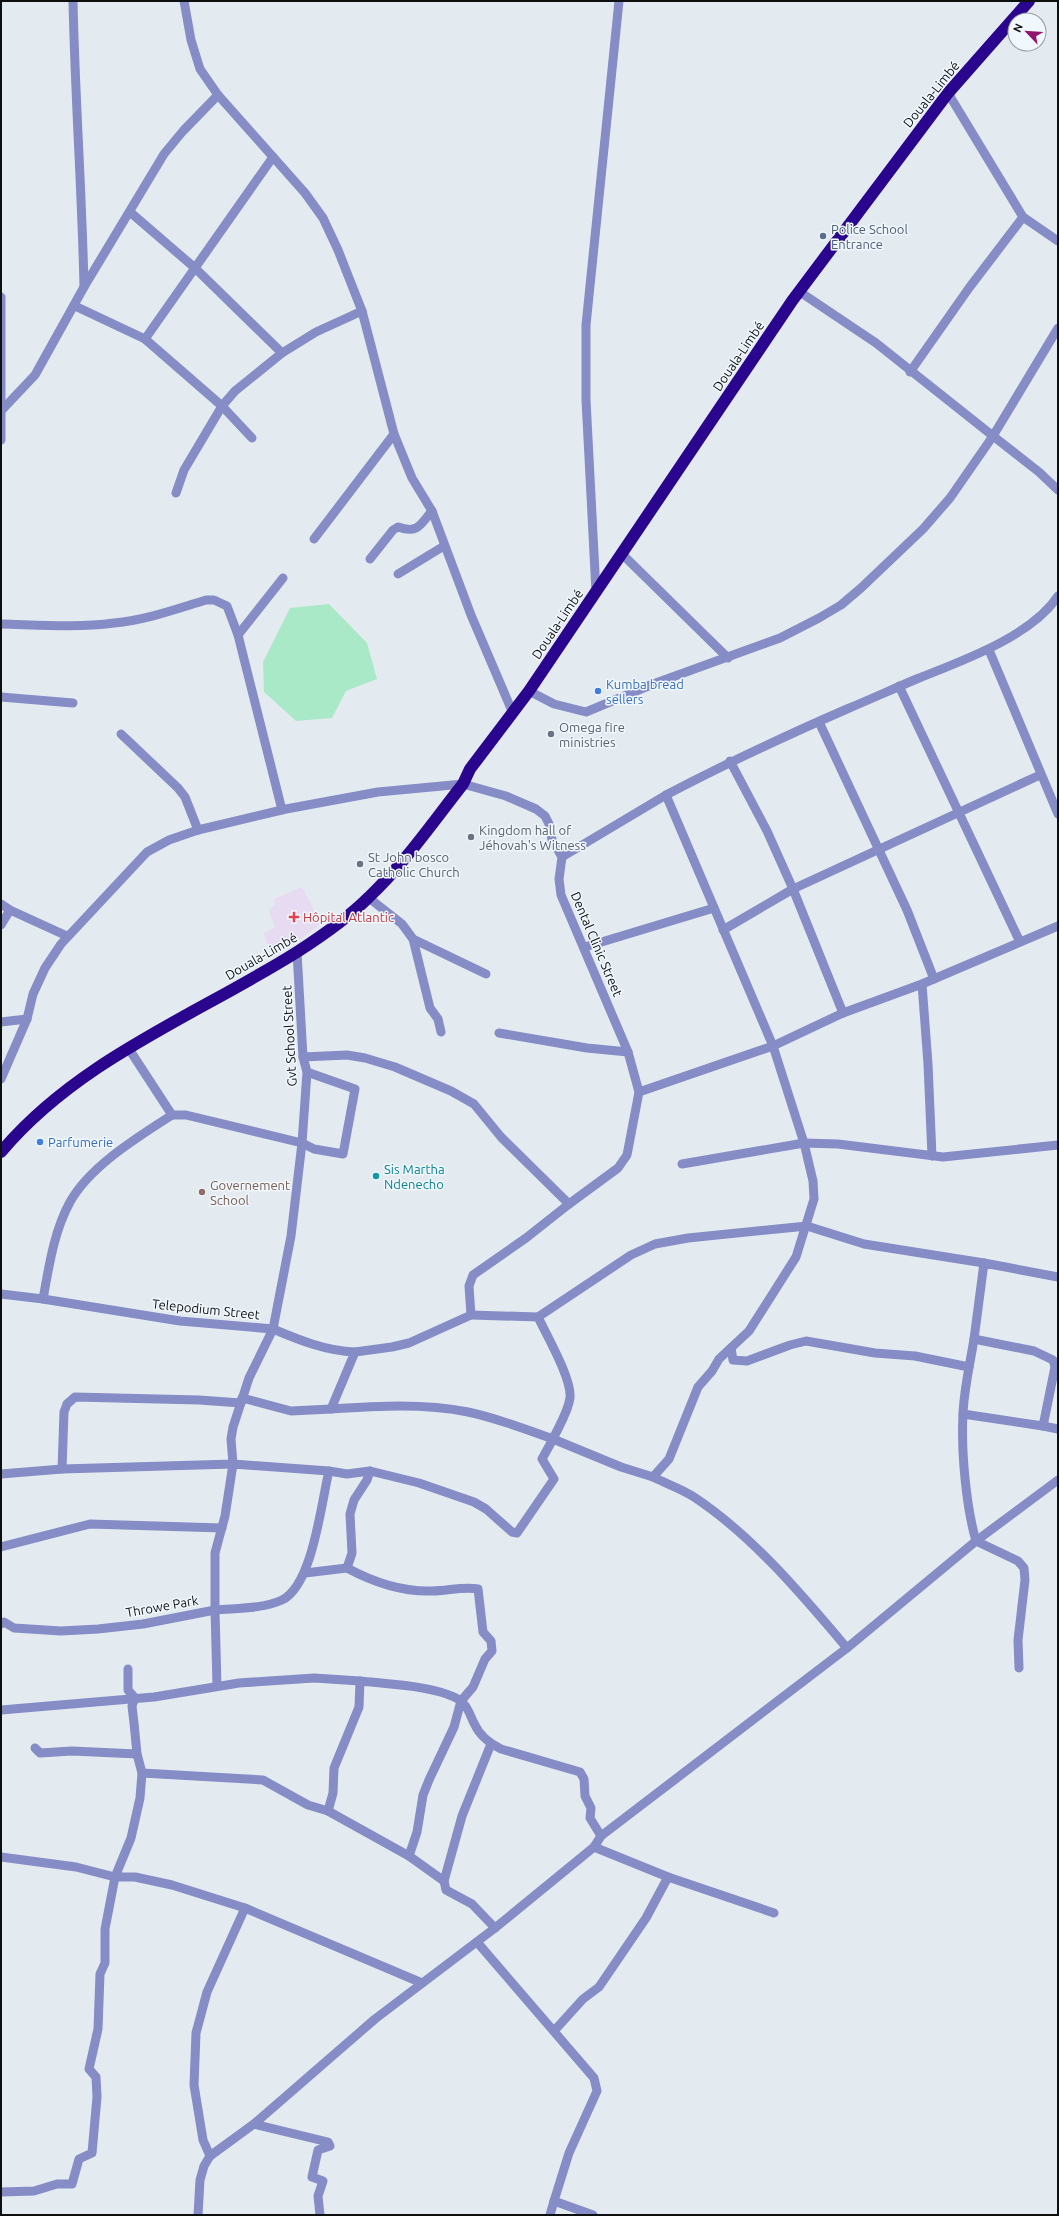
<svg xmlns="http://www.w3.org/2000/svg" width="1059" height="2216" font-family="Ubuntu,sans-serif">
	<style>
		.medical { fill: #e6dbf0 }
		.green { fill: #aae9c8 }
		.lines { fill: none; stroke-linecap: round; stroke-linejoin: round }
		.street { stroke: #868cc5; stroke-width: 9 }
		.highway { stroke: #2a058d; stroke-width: 12 }
		.service-dot { fill: #5c6f8a; stroke: #f1f8fd; stroke-width: 1.5 }
		.shop-dot { fill: #3f7fe0; stroke: #f1f8fd; stroke-width: 1.5 }
		.worship-dot { fill: #6b7280; stroke: #f1f8fd; stroke-width: 1.5 }
		.health-dot { fill: #e0444e; stroke: #f1f8fd; stroke-width: 1.5 }
		.culture-dot { fill: #0f9aa8; stroke: #f1f8fd; stroke-width: 1.5 }
		.education-dot { fill: #8d6e63; stroke: #f1f8fd; stroke-width: 1.5 }
		.labels { text-anchor: middle; dominant-baseline: central; stroke-width: 3; stroke-linejoin: round; paint-order: stroke }
		.street-label { font-size: 13px; fill: #0d1011; stroke: #f1f8fd }
		.service-label { font-size: 13px; fill: #4e5e75; stroke: #f1f8fd; text-anchor: start }
		.shop-label { font-size: 13px; fill: #366cbe; stroke: #f1f8fd; text-anchor: start }
		.worship-label { font-size: 13px; fill: #5b616d; stroke: #f1f8fd; text-anchor: start }
		.health-label { font-size: 13px; fill: #be3a42; stroke: #f1f8fd; text-anchor: start }
		.culture-label { font-size: 13px; fill: #0d838f; stroke: #f1f8fd; text-anchor: start }
		.education-label { font-size: 13px; fill: #785e54; stroke: #f1f8fd; text-anchor: start }
	</style>
	<rect width="100%" height="100%" fill="#e4ebf0"/>
	<!-- medical -->
	<path class="medical" d="M302,887L321,924L291,946L272,954L263,933L275,928L269,911L271,910L270,908L275,905L274,899Z"/>
	<!-- green -->
	<path class="green" d="M329,604L367,643L377,679L346,691L332,718L296,721L264,692L263,662L290,608Z"/>
	<g class="lines">
		<!-- street -->
		<g class="street">
			<path d="M73,1C75,97 82,192 84,287"/>
			<path d="M184,1L191,40L200,69L218,95L305,193L323,218L338,250L362,311L394,434L412,478L432,511L471,615L512,711"/>
			<path d="M948,93L1023,217L1058,241"/>
			<path d="M800,292L876,343L993,436L1058,328"/>
			<path d="M1,297V440"/>
			<path d="M75,306L145,339L222,406L235,391L282,353L195,268L130,212"/>
			<path d="M145,339L273,157"/>
			<path d="M282,353L316,332L362,311"/>
			<path d="M910,372L969,288L1023,217"/>
			<path d="M1,411L35,375L84,287L164,154L183,131L218,95"/>
			<path d="M176,493L184,470L222,406L252,438"/>
			<path d="M314,539L394,434"/>
			<path d="M621,553L728,658"/>
			<path d="M370,559L393,530L398,527C418,534 420,525 432,511"/>
			<path d="M398,574L444,546"/>
			<path d="M596,592L586,400V325L619,1"/>
			<path d="M1,624C39,625 77,628 114,623C146,620 176,609 206,600H214L227,606L238,635L282,810"/>
			<path d="M238,635L283,578"/>
			<path d="M989,650L1058,814"/>
			<path d="M899,686L1020,942"/>
			<path d="M529,691L554,704L586,712L653,684L780,638L819,618L841,605L861,588L923,529L950,498L993,436L1039,472L1058,490"/>
			<path d="M1,697L73,703"/>
			<path d="M819,722L907,910L934,979"/>
			<path d="M121,734L178,788L185,797L198,830"/>
			<path d="M730,761L767,831L793,889L843,1013"/>
			<path d="M666,795C725,764 785,736 847,709C871,699 895,688 919,678C962,661 1032,636 1058,596"/>
			<path d="M562,857L666,795L773,1046L639,1092"/>
			<path d="M369,898L402,924L413,939L486,974"/>
			<path d="M1,904L10,910L67,936"/>
			<path d="M1,925L10,910"/>
			<path d="M723,930L793,889L1040,775"/>
			<path d="M413,939L430,1008L438,1019L441,1032"/>
			<path d="M585,947L714,908"/>
			<path d="M297,952L303,1057L307,1072L302,1143L314,1149L343,1154L355,1089L307,1072"/>
			<path d="M922,984L928,1064L932,1156"/>
			<path d="M1,1022L27,1019"/>
			<path d="M499,1033L587,1048L628,1052L639,1092L627,1155L618,1168L569,1204"/>
			<path d="M303,1057L347,1055L365,1058L395,1067L451,1091L474,1104L501,1137L569,1204L526,1238L473,1275L469,1286L471,1315L409,1343L392,1347L355,1352"/>
			<path d="M1,1079L27,1019L33,994L45,968L61,944L147,852L169,840L198,830L286,809L378,792L463,784L506,796L536,809L545,816L550,826L552,840L562,857L559,879L561,895L628,1052"/>
			<path d="M682,1164L804,1143L773,1046L843,1013L922,984L1058,926"/>
			<path d="M1058,1277L984,1263L974,1339L1034,1351L1053,1360L1055,1367L1043,1426L1058,1429"/>
			<path d="M1,1294L43,1299L180,1321L273,1329L249,1378L233,1427L231,1439L233,1464L62,1469L1,1474"/>
			<path d="M43,1299C49,1266 54,1231 70,1202C90,1166 138,1137 172,1115"/>
			<path d="M471,1315L538,1317C547,1336 572,1379 570,1398C568,1412 559,1426 553,1439L621,1467L653,1477L669,1459L698,1387L712,1371L719,1359L749,1331L796,1257L814,1199L813,1181L804,1143L838,1144L943,1157L1058,1145"/>
			<path d="M538,1317L631,1255L655,1244L688,1238L807,1226L864,1244L984,1263"/>
			<path d="M974,1339C970,1364 964,1389 963,1414C961,1451 966,1506 976,1541L1018,1561L1024,1568L1025,1580L1018,1640L1019,1668"/>
			<path d="M731,1348L733,1360L747,1361L790,1345L806,1341L875,1353L915,1356L969,1367"/>
			<path d="M242,1398L291,1411L331,1409"/>
			<path d="M963,1414L1043,1426"/>
			<path d="M62,1469L64,1412L67,1404L75,1397L199,1400L241,1403"/>
			<path d="M370,1471L367,1480L354,1500L350,1514L352,1553L347,1568C373,1582 402,1592 432,1591C447,1591 464,1586 478,1589L483,1632L491,1641L492,1651L485,1659L473,1687L461,1701L454,1727L429,1780L423,1795L417,1832L409,1856"/>
			<path d="M653,1477C667,1484 682,1489 694,1497C753,1536 802,1595 847,1648"/>
			<path d="M1,1547L90,1524L222,1528"/>
			<path d="M305,1573L347,1568"/>
			<path d="M1,1624L4,1622L14,1628L61,1631L98,1629L143,1624L215,1610V1553L225,1516L233,1464L329,1471L347,1474L370,1471L419,1483L474,1502L486,1509L512,1532L517,1533L554,1479L542,1459L553,1439C525,1429 497,1418 468,1412C424,1403 376,1406 331,1409L355,1352C326,1351 299,1340 273,1329L291,1236L302,1143L186,1115H172L129,1049"/>
			<path d="M360,1681C387,1684 440,1686 461,1701C469,1707 470,1717 475,1725C480,1736 491,1744 501,1749L580,1772L584,1779L585,1796L591,1808L590,1818L601,1836"/>
			<path d="M217,1686L215,1610C237,1608 262,1609 282,1600C313,1585 321,1503 329,1471"/>
			<path d="M1,1710L154,1697L239,1683L314,1678L360,1681L359,1707L334,1768L333,1793L328,1811L409,1856L444,1881L446,1890L472,1904L495,1928"/>
			<path d="M35,1748L40,1753L72,1751L137,1754"/>
			<path d="M142,1773L263,1780L308,1805L328,1811"/>
			<path d="M594,1847L668,1877L774,1913"/>
			<path d="M1,1857L76,1867L115,1877H135L172,1885L245,1908L422,1983"/>
			<path d="M444,1881L462,1816L491,1744"/>
			<path d="M477,1942L594,2078L597,2091L569,2153L554,2201L593,2215"/>
			<path d="M554,2031L583,1999L599,1987L646,1918L668,1877"/>
			<path d="M254,2124L328,2142L330,2146L318,2150L312,2177L323,2181L318,2196L320,2215"/>
			<path d="M210,2156L203,2140L194,2085L196,2033L207,1992L245,1908"/>
			<path d="M1,2192L34,2191L57,2184H72L79,2159L92,2153L97,2097L96,2077L89,2069L98,2029L100,1974L105,1963V1929L115,1877L131,1838L140,1798L142,1773L137,1754L134,1723L132,1706L135,1698L128,1690V1669"/>
			<path d="M198,2215L200,2180L204,2166L210,2156L254,2124L375,2019L495,1928L594,1847L601,1836L847,1648L976,1541L1058,1480"/>
			<path d="M550,2215L554,2201"/>
		</g>
		<!-- highway -->
		<path class="highway" d="M1,1152C79,1059 197,1015 297,952C322,936 348,918 369,897C404,864 433,822 463,784L470,769L529,691L792,301L948,93L1029,1"/>
	</g>
	<!-- markers -->
	<circle class="service-dot" cx="823" cy="236" r="4"/>
	<g class="shop-dot">
		<circle cx="598" cy="691" r="4"/>
		<circle cx="40" cy="1142" r="4"/>
	</g>
	<g class="worship-dot">
		<circle cx="551" cy="734" r="4"/>
		<circle cx="471" cy="837" r="4"/>
		<circle cx="360" cy="864" r="4"/>
	</g>
	<path class="health-dot" d="M292 911h4v4h4v4h-4v4h-4v-4h-4v-4h4z"/>
	<circle class="culture-dot" cx="376" cy="1176" r="4"/>
	<circle class="education-dot" cx="202" cy="1192" r="4"/>
	<g class="labels">
		<!-- street labels -->
		<g class="street-label">
			<text transform="translate(931 94) rotate(-51)">Douala-Limbé</text>
			<text transform="translate(738 356) rotate(-56)">Douala-Limbé</text>
			<text transform="translate(557 624) rotate(-56)">Douala-Limbé</text>
			<text transform="translate(597 944) rotate(67)">Dental Clinic Street</text>
			<text transform="translate(261 956) rotate(-30)">Douala-Limbé</text>
			<text transform="translate(289 1036) rotate(-93)">Gvt School Street</text>
			<text transform="translate(206 1309) rotate(6)">Telepodium Street</text>
			<text transform="translate(162 1606) rotate(-10)">Throwe Park</text>
		</g>
		<!-- service labels -->
		<g class="service-label">
			<text x="831" y="229">Police School<tspan x="831" dy="15">Entrance</tspan></text>
		</g>
		<!-- shop labels -->
		<g class="shop-label">
			<text x="606" y="684">Kumba bread<tspan x="606" dy="15">sellers</tspan></text>
			<text x="48" y="1142">Parfumerie</text>
		</g>
		<!-- worship labels -->
		<g class="worship-label">
			<text x="559" y="727">Omega fire<tspan x="559" dy="15">ministries</tspan></text>
			<text x="479" y="830">Kingdom hall of<tspan x="479" dy="15">Jéhovah's Witness</tspan></text>
			<text x="368" y="857">St John bosco<tspan x="368" dy="15">Catholic Church</tspan></text>
		</g>
		<!-- health labels -->
		<g class="health-label">
			<text x="303" y="917">Hôpital Atlantic</text>
		</g>
		<!-- culture labels -->
		<g class="culture-label">
			<text x="384" y="1169">Sis Martha<tspan x="384" dy="15">Ndenecho</tspan></text>
		</g>
		<!-- education labels -->
		<g class="education-label">
			<text x="210" y="1185">Governement<tspan x="210" dy="15">School</tspan></text>
		</g>
	</g>
	<!-- border -->
	<rect width="1059" height="2216" fill="none" stroke="#0d1011" stroke-width="4"/>
	<!-- north arrow -->
	<g transform="translate(1027 32) rotate(295)"><circle r="19" fill="#f1f8fd" stroke="#969b9f"/>
	<path d="M0-3L7 15L0 10L-7 15Z" fill="#93136e"/>
	<text y="-6" font-size="11" font-weight="bold" text-anchor="middle" fill="#0d1011">N</text>
	</g>
</svg>
